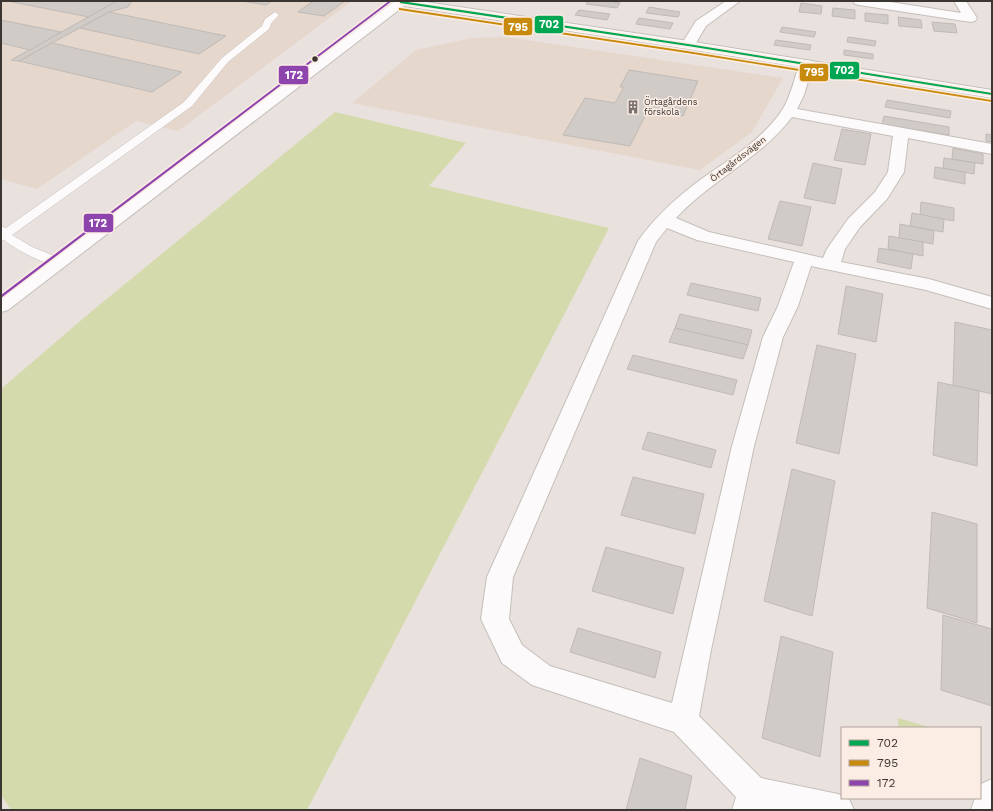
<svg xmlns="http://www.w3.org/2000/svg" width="993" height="811" font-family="'Work Sans',sans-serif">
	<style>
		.education { fill: #e6d7cd }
		.green { fill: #d5daad }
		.building { fill: #d1cbc7; stroke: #c0bab6 }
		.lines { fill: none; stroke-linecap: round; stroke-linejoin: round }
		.lane-casing { stroke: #c5bfbb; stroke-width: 1 }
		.street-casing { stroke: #c5bfbb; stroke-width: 2 }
		.secondary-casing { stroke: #c5bfbb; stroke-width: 2 }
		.lane { fill: #fcfafa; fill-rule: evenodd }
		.street { fill: #fcfafa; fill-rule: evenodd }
		.secondary { fill: #fcfafa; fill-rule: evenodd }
		.bus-1-casing { stroke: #fcede4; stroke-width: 3 }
		.bus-2-casing { stroke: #fcede4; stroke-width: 3 }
		.bus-3-casing { stroke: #fcede4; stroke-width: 3 }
		.bus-1 { fill: #00a651; fill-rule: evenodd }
		.bus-2 { fill: #c88a0d; fill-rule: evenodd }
		.bus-3 { fill: #8e44ad; fill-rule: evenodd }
		.bus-dot { fill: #3c3633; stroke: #fcede4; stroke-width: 1.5 }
		.labels { text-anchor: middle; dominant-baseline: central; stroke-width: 3; stroke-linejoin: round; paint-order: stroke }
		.far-poi-label { font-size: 9px; fill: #3c3633; stroke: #fcede4; text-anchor: start }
		.far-street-label { font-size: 9px; fill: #3c3633; stroke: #fcede4 }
		.line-badge { stroke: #fcede4; stroke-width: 1.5 }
		.badge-label { font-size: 11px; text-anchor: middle; font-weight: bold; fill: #fff }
	</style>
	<rect width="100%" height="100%" fill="#e9e1dd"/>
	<!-- education -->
	<g class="education">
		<path d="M1,1H352L178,131L136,121L37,189L1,179Z"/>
		<path d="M506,37L783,78L752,132L700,170L352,103L416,50L472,38Z"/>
	</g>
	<!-- green -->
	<g class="green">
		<path d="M335,112L466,143L429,186L609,228L307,810H11L1,795V389L92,311Z"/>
		<path d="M898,718L932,728H898Z"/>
	</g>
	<!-- building -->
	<g class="building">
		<path d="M7,1H109L116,2L89,17Z"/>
		<path d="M117,1H132L128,7L109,12L19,61L11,60Z"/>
		<path d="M242,1H272L266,5Z"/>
		<path d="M313,1H345L324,16L298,12Z"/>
		<path d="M588,1H607L620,3L617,8L586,4Z"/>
		<path d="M801,3L822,6L821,14L799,12Z"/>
		<path d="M649,7L680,12L678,17L646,13Z"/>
		<path d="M833,8L855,10V19L832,16Z"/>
		<path d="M579,10L610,14L607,20L575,15Z"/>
		<path d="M109,12L226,36L199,54L80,28Z"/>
		<path d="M865,13L888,15V24L865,21Z"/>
		<path d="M898,17L921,20L922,28L899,26Z"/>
		<path d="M639,18L673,23L670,29L636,24Z"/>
		<path d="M1,20L61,32L30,50L1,43Z"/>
		<path d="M932,22L955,24L957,33L934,31Z"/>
		<path d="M782,27L816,32L814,37L780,32Z"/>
		<path d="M848,37L876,41L875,46L847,42Z"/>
		<path d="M776,40L811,45L810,50L774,45Z"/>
		<path d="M52,43L182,72L152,92L19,61Z"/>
		<path d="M844,50L873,54V59L844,55Z"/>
		<path d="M629,70L698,81L683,116L648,110L630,146L563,135L585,98L615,103L624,87H620Z"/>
		<path d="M887,100L951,111L950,118L885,107Z"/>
		<path d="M884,116L949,127V135L882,124Z"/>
		<path d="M842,129L871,134L865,165L834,160Z"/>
		<path d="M986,134L992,135V142L986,141Z"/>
		<path d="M953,148L983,154V164L952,159Z"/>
		<path d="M944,158L975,163L974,174L943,168Z"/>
		<path d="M813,163L842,169L835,204L804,198Z"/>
		<path d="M935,167L965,172V184L934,178Z"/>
		<path d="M780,201L811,207L802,246L768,239Z"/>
		<path d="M921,202L954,208V221L920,215Z"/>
		<path d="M912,213L944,219L943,232L910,226Z"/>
		<path d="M900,224L934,231L933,244L899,238Z"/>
		<path d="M889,236L923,242V256L888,249Z"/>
		<path d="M879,248L913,254L911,269L877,262Z"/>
		<path d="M691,283L761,298L758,311L687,295Z"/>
		<path d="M846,286L883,294L876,342L838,334Z"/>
		<path d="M680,314L752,330L748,345L675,328Z"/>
		<path d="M955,322L992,330V394L953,385Z"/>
		<path d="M675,328L748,345L743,359L669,342Z"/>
		<path d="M817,345L856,354L839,454L796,443Z"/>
		<path d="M633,355L737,380L733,395L627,369Z"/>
		<path d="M938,382L979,391L977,466L933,455Z"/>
		<path d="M648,432L716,450L711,468L642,449Z"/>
		<path d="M792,469L835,481L812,616L764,601Z"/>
		<path d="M633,477L704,494L695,534L621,515Z"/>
		<path d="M932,512L977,524V623L927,608Z"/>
		<path d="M606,547L684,568L673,614L592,591Z"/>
		<path d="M943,615L992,629V706L941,690Z"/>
		<path d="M578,628L661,652L655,678L570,652Z"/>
		<path d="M781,636L833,652L820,757L762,738Z"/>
		<path d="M640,758L692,776L685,810H626Z"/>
	</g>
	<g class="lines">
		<!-- lane casing -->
		<g class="lane-casing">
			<path id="lane" d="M275,12L279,15L272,22L269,29L228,62L192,106L12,235L32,247L62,259L64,262L62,265C49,268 15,249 4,240L1,241V226L6,228L184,102L222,58L262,26L265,19Z"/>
		</g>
		<!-- street casing -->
		<g class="street-casing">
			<g id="street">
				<path d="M726,1H740L706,26L693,48H683L681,45L696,21Z"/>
				<path d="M853,1H884L961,13L954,1H966L977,18L975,21L971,22L859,5L855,4Z"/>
				<path d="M806,60L811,61L813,64L804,95L797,109L992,144V154L908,138L904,172L887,199L860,227L845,249L841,262L929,279L992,297V309L926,290L811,266L798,306L783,337L754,446L711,650L699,716L761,778L838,794L842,796V798L849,799L854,810H732L736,797L674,732L532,685L502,663L481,619L487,577L638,241C654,218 674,200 696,183C726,161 764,140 784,107C791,94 795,78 799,64L801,61ZM792,117L893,136L888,172L875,192L848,219L827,249L823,258L709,232L676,218C711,180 760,159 792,117ZM667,228L697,240L794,262L778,306L763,337L732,446L672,703L550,666L522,645L509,619L513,577L656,242Z"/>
				<path d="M992,779V810H971L975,798H980L981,784Z"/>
			</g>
		</g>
		<!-- secondary casing -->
		<g class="secondary-casing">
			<path id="secondary" d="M395,1H419L688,41L992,90V98L688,49L404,6L8,310L1,312V296Z"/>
		</g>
		<!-- lane -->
		<use href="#lane" class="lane"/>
		<!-- street -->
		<use href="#street" class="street"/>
		<!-- secondary -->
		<use href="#secondary" class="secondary"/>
		<!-- bus-1 casing -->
		<g class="bus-1-casing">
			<path id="bus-1" d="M401,1L688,44L992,93V95L688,46L400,3V2Z"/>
		</g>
		<!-- bus-2 casing -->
		<g class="bus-2-casing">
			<path id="bus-2" d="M400,8L687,51L991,100H992V102L687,53L399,10V8Z"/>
		</g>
		<!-- bus-3 casing -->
		<g class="bus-3-casing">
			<path id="bus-3" d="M389,1H392L1,298V295Z"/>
		</g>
		<!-- bus-1 -->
		<use href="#bus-1" class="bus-1"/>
		<!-- bus-2 -->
		<use href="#bus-2" class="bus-2"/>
		<!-- bus-3 -->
		<use href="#bus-3" class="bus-3"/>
	</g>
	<!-- icons -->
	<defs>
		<g id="building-bare" transform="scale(1.08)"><path d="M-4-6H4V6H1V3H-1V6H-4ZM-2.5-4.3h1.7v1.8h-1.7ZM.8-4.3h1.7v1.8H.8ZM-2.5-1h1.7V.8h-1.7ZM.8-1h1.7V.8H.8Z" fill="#79726e" stroke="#fcede4" stroke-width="2.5" paint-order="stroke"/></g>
	</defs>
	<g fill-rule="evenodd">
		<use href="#building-bare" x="633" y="107"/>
	</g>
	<!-- markers -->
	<circle class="bus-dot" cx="315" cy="59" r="3.5"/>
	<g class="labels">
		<!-- far-poi labels -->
		<g class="far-poi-label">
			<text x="644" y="102">Örtagårdens<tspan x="644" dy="10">förskola</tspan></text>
		</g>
		<!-- far-street labels -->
		<g class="far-street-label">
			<text transform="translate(738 159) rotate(-38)">Örtagårdsvägen</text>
		</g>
	</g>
	<g class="line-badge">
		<rect x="534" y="15" width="30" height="19" rx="4" fill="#00a651"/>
		<rect x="503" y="17" width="30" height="19" rx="4" fill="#c88a0d"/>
		<rect x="829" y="61" width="31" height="19" rx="4" fill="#00a651"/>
		<rect x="799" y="63" width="30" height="19" rx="4" fill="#c88a0d"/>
		<rect x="278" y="65" width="31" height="20" rx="4" fill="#8e44ad"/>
		<rect x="83" y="213" width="31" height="20" rx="4" fill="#8e44ad"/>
	</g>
	<g class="badge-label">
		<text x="549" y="28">702</text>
		<text x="518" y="31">795</text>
		<text x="844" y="74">702</text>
		<text x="814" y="76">795</text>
		<text x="294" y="79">172</text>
		<text x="98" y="227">172</text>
	</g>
	<!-- border -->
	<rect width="993" height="811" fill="none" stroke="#3c3633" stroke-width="4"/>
	<!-- legend -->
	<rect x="841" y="727" width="140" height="72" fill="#fcede4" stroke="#afa49d"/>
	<rect x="849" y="740" width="20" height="6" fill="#00a651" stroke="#afa49d"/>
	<text x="877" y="747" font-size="12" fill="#3c3633">702</text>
	<rect x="849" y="760" width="20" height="6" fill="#c88a0d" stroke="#afa49d"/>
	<text x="877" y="767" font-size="12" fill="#3c3633">795</text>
	<rect x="849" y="780" width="20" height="6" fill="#8e44ad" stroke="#afa49d"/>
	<text x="877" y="787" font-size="12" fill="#3c3633">172</text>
</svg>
